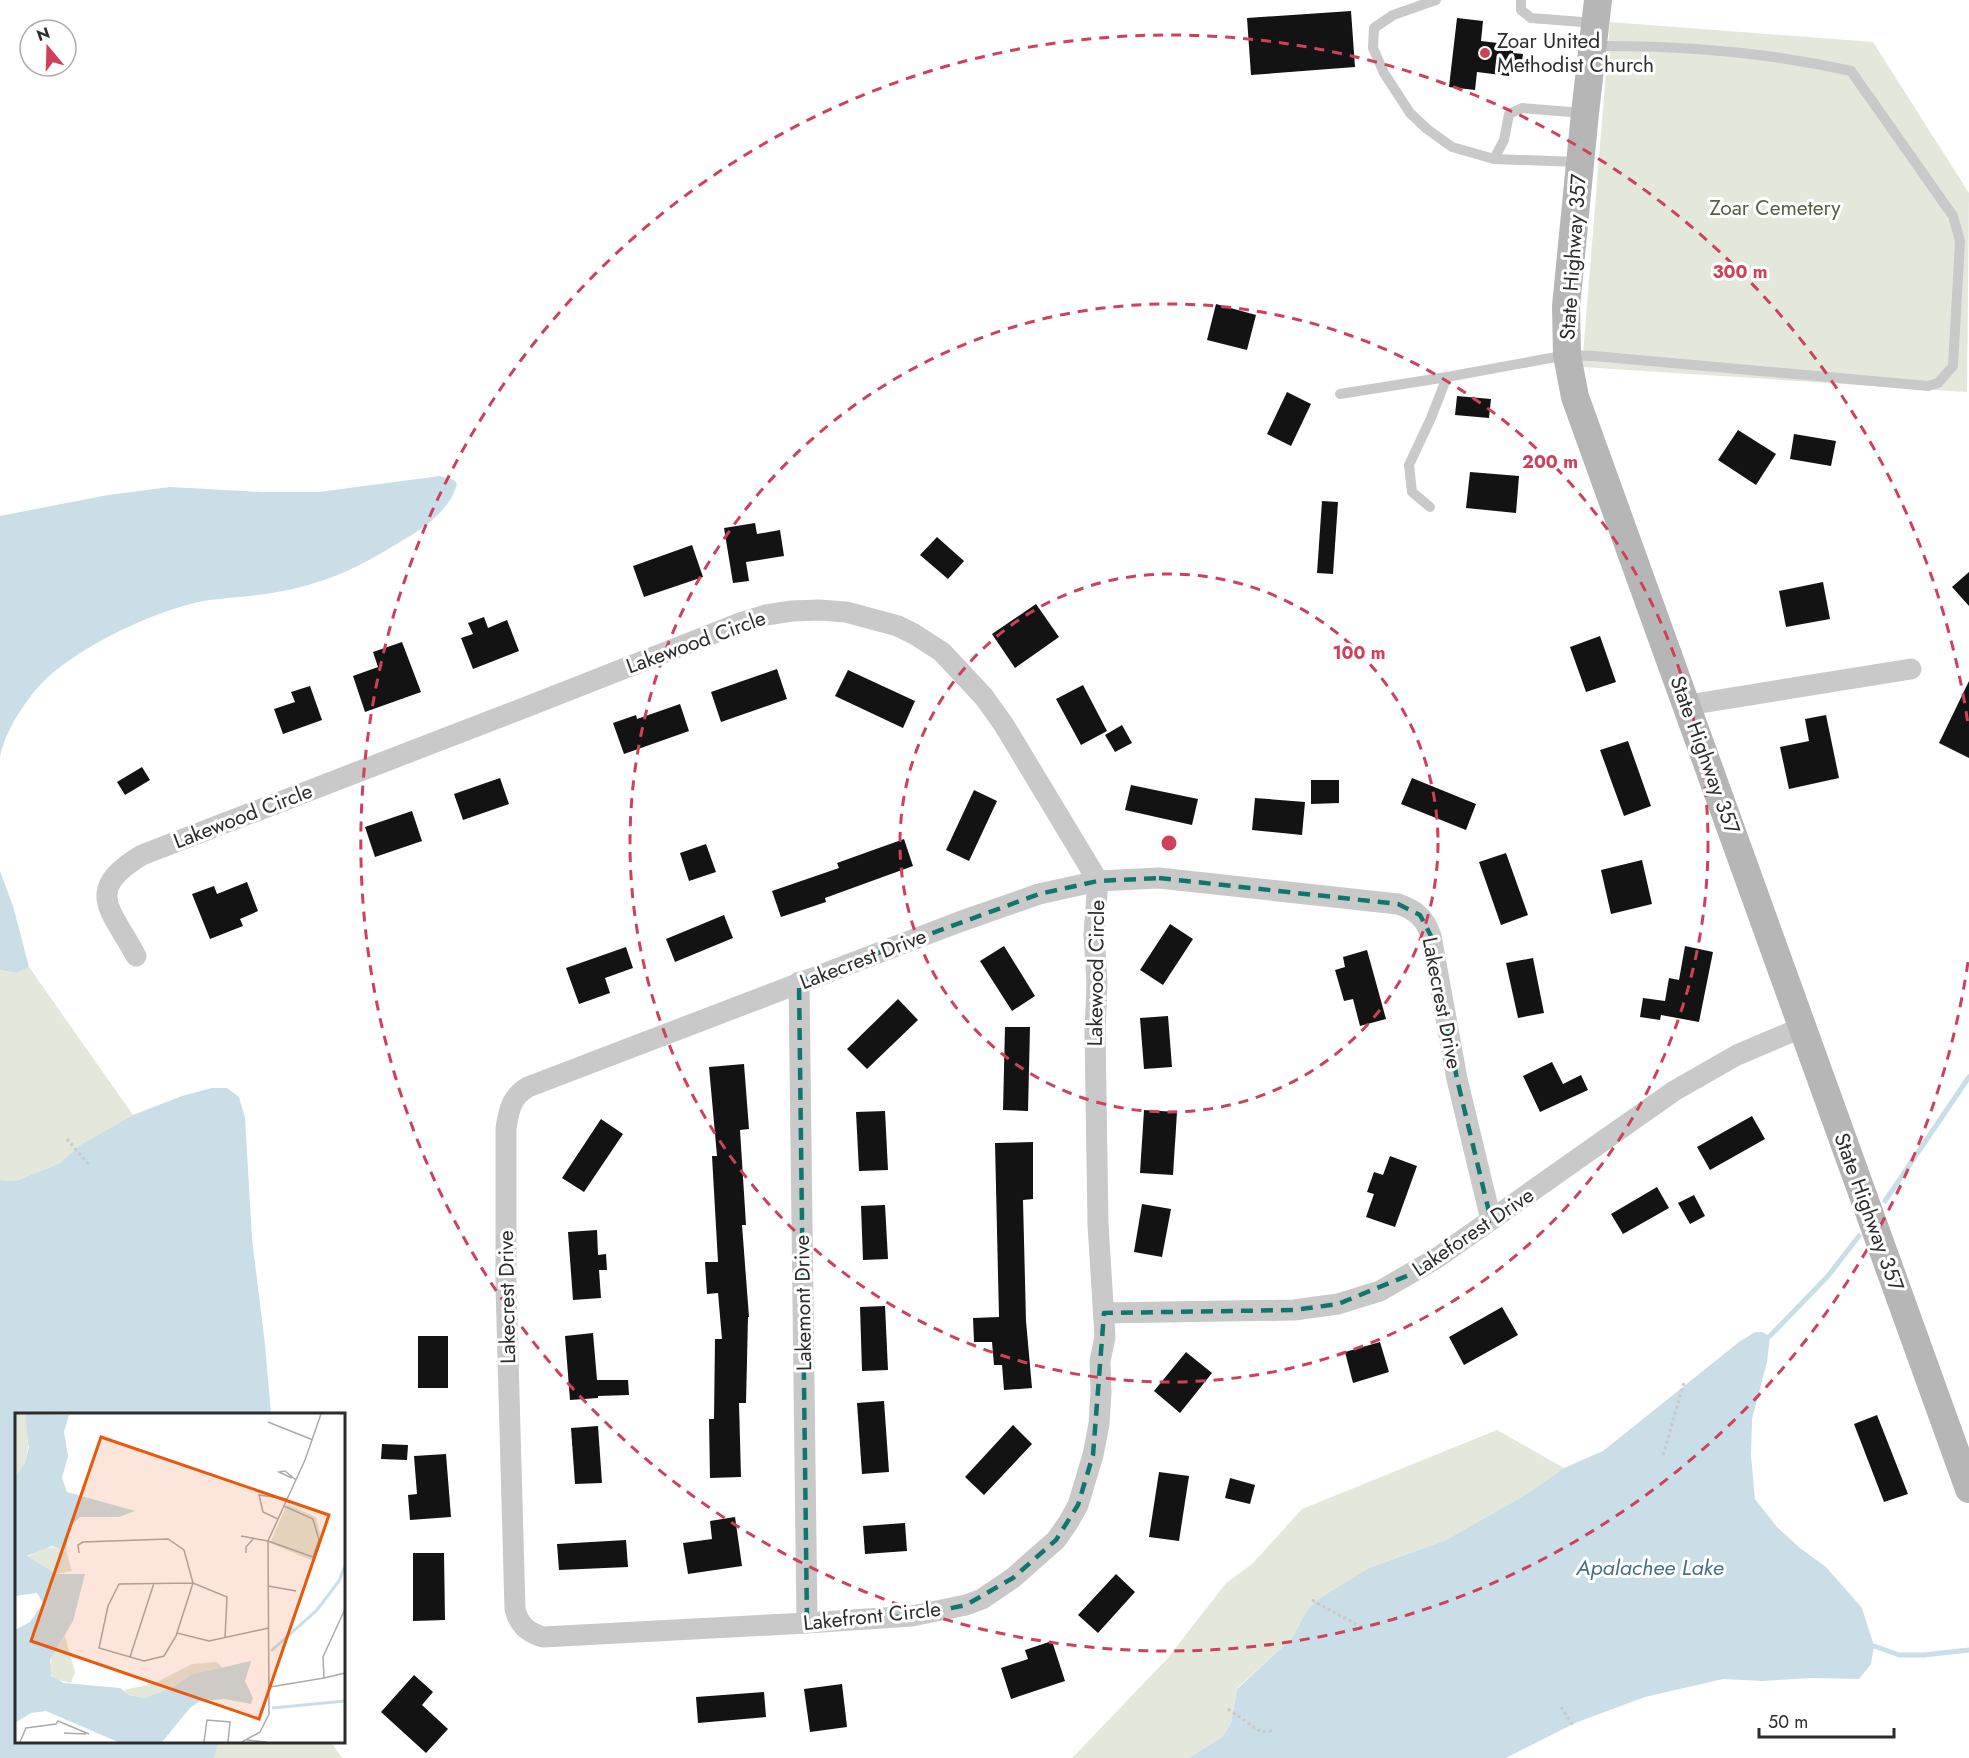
<svg xmlns="http://www.w3.org/2000/svg" width="1969" height="1758" font-family="Jost,sans-serif">
	<style>
		.green { fill: #e3e8db }
		.water { fill: #c9dee6 }
		.lines { fill: none; stroke-linecap: round; stroke-linejoin: round }
		.stream { stroke: #c9dee6; stroke-width: 5 }
		.building { fill: #131313 }
		.path { stroke: #c9c9c9; stroke-width: 3; stroke-dasharray: 3 3; stroke-linecap: butt }
		.lane { stroke: #c9c9c9; stroke-width: 10 }
		.street { stroke: #c9c9c9; stroke-width: 21 }
		.secondary { stroke: #b6b6b6; stroke-width: 28 }
		.marked { fill: none; stroke: #0f766e; stroke-width: 4.5; stroke-dasharray: 12 8; stroke-linejoin: round }
		.ring { fill: none; stroke: #cf415b; stroke-width: 3; stroke-dasharray: 10 8 }
		.poi-dot { fill: #cf415b; stroke: #fff; stroke-width: 2 }
		.labels { text-anchor: middle; dominant-baseline: central; stroke-width: 6; stroke-linejoin: round; paint-order: stroke }
		.poi-label { font-size: 21px; fill: #2c2c2c; stroke: #fff; text-anchor: start }
		.park-label { font-size: 21px; fill: #53623f; stroke: #fff }
		.street-label { font-size: 21px; fill: #2c2c2c; stroke: #fff }
		.water-label { font-size: 22px; font-style: italic; fill: #447183; stroke: #fff }
		.inset-river { fill: none; stroke: #c9dee6; stroke-width: 3 }
		.inset-road { fill: none; stroke: #ababab; stroke-width: 1.5 }
		.view { fill: #e8590c; fill-opacity: 0.15; stroke: #e8590c; stroke-width: 3 }
		.inset-edge { fill: none; stroke: #2c2c2c; stroke-width: 3 }
		.centre { fill: #cf415b; stroke: #fff; stroke-width: 3 }
		.ring-label { font-size: 18px; text-anchor: middle; font-weight: bold; fill: #cf415b; stroke: #fff; stroke-width: 6; stroke-linejoin: round; paint-order: stroke }
	</style>
	<rect width="100%" height="100%" fill="#fff"/>
	<!-- green -->
	<g class="green">
		<path d="M1610,22L1873,42L1969,193L1967,392L1582,367Z"/>
		<path d="M29,967L133,1115L80,1145L60,1163L16,1181L0,1180V970L17,973Z"/>
		<path d="M1497,1430L1564,1468L1525,1495L1446,1540L1369,1568L1306,1612L1292,1638L1237,1688L1231,1723L1222,1737L1190,1758H1072L1167,1659L1226,1583L1252,1564L1302,1509Z"/>
		<path d="M219,1742H331L342,1758H214Z"/>
	</g>
	<!-- water -->
	<g class="water">
		<path d="M440,476L454,480L457,484C451,508 426,527 405,539C373,558 347,574 311,584C289,591 263,595 239,597C228,598 215,599 203,601C153,612 96,639 55,671C32,689 5,729 0,757V516L108,495L170,487L262,492H319Z"/>
		<path d="M0,871L13,906L29,967L17,973L0,970Z"/>
		<path d="M212,1088H227L239,1097L245,1118L252,1239L265,1344L271,1414H16V1742H219L214,1758H0V1180L16,1181L60,1163L80,1145L133,1115L182,1096Z"/>
		<path d="M1755,1332H1762L1770,1336L1767,1362L1752,1419L1751,1456L1755,1499L1777,1527L1800,1548L1826,1567L1862,1608L1874,1646L1871,1664L1859,1679L1812,1678L1762,1681L1723,1679L1645,1697L1575,1723L1506,1758H1189L1222,1737L1231,1723L1237,1689L1292,1638L1306,1612L1317,1600L1369,1568L1446,1540L1525,1495L1564,1468L1603,1451L1739,1342Z"/>
	</g>
	<g class="lines">
		<!-- stream -->
		<g class="stream">
			<path d="M1885,1201L1969,1077"/>
			<path d="M1770,1336L1828,1276L1859,1236"/>
			<path d="M1874,1646L1899,1655H1924L1969,1650"/>
		</g>
	</g>
	<!-- building -->
	<g class="building">
		<path d="M1351,11L1355,67L1251,75L1247,18Z"/>
		<path d="M1457,18L1483,21L1481,41L1514,45L1513,53L1523,54L1521,68L1510,67L1509,76L1477,72L1475,90L1449,87Z"/>
		<path d="M1216,304L1256,315L1247,350L1207,340Z"/>
		<path d="M1287,392L1311,404L1291,446L1267,434Z"/>
		<path d="M1457,396L1491,399L1489,418L1455,415Z"/>
		<path d="M1738,430L1776,454L1756,485L1718,460Z"/>
		<path d="M1794,434L1836,441L1831,466L1790,459Z"/>
		<path d="M1470,472L1519,476L1516,513L1466,508Z"/>
		<path d="M1322,501L1338,502L1333,574L1317,573Z"/>
		<path d="M755,523L757,534L780,530L784,556L746,562L749,581L733,583L724,528Z"/>
		<path d="M937,537L964,561L948,579L920,555Z"/>
		<path d="M692,545L703,577L644,597L633,566Z"/>
		<path d="M1969,572V606L1952,587Z"/>
		<path d="M1823,582L1830,619L1786,627L1779,591Z"/>
		<path d="M1036,604L1059,637L1015,668L992,634Z"/>
		<path d="M484,617L488,628L507,620L519,651L473,669L461,638L473,634L468,623Z"/>
		<path d="M1600,636L1616,682L1586,692L1570,647Z"/>
		<path d="M402,642L421,692L365,712L353,676L378,667L373,652Z"/>
		<path d="M777,669L787,699L721,722L711,692Z"/>
		<path d="M848,670L915,701L903,728L835,696Z"/>
		<path d="M1969,681V758L1939,743Z"/>
		<path d="M1083,685L1107,731L1081,745L1056,699Z"/>
		<path d="M310,686L322,720L283,734L274,709L295,702L291,692Z"/>
		<path d="M680,704L689,731L624,754L613,723L636,715L637,719Z"/>
		<path d="M1826,715L1839,778L1789,789L1780,747L1809,741L1805,719Z"/>
		<path d="M1122,725L1132,743L1115,752L1105,735Z"/>
		<path d="M1628,741L1651,806L1624,816L1600,750Z"/>
		<path d="M142,767L150,780L125,795L117,782Z"/>
		<path d="M500,778L509,804L463,820L454,794Z"/>
		<path d="M1412,778L1476,804L1466,830L1401,804Z"/>
		<path d="M1311,780H1339V803L1311,804Z"/>
		<path d="M1131,785L1198,799L1192,825L1125,810Z"/>
		<path d="M974,790L997,801L969,861L946,850Z"/>
		<path d="M1255,798L1305,802L1302,835L1252,830Z"/>
		<path d="M412,811L422,841L375,857L365,827Z"/>
		<path d="M904,839L913,866L825,898L826,902L781,917L772,891L839,868L837,863Z"/>
		<path d="M706,844L716,872L689,881L680,853Z"/>
		<path d="M1506,853L1528,915L1501,925L1479,862Z"/>
		<path d="M1642,860L1652,904L1611,914L1601,870Z"/>
		<path d="M247,882L258,911L240,919L243,926L210,939L192,894L214,886L217,894Z"/>
		<path d="M724,915L733,938L675,962L666,939Z"/>
		<path d="M1170,924L1193,939L1163,985L1140,970Z"/>
		<path d="M1004,946L1035,996L1012,1011L980,961Z"/>
		<path d="M1685,946L1713,952L1699,1022L1661,1015L1660,1020L1640,1017L1643,998L1665,1001L1669,978L1679,980Z"/>
		<path d="M626,947L633,968L605,978L610,993L579,1004L566,968Z"/>
		<path d="M1367,950L1386,1019L1360,1026L1353,999L1344,1001L1335,970L1345,967L1343,957Z"/>
		<path d="M1533,958L1544,1013L1518,1018L1506,963Z"/>
		<path d="M898,999L918,1020L867,1069L847,1049Z"/>
		<path d="M1168,1016L1172,1067L1144,1069L1140,1018Z"/>
		<path d="M1005,1027H1030L1028,1111L1003,1110Z"/>
		<path d="M1552,1062L1563,1084L1581,1075L1588,1090L1540,1112L1523,1076Z"/>
		<path d="M744,1064L749,1129L740,1130L746,1225H742L749,1317H748L746,1403H739L741,1477L710,1478L709,1419H714L715,1339H722L718,1293L707,1294L705,1262H718L712,1156H717L709,1067Z"/>
		<path d="M1144,1110L1177,1112L1173,1175L1140,1173Z"/>
		<path d="M885,1111L888,1170L859,1171L856,1112Z"/>
		<path d="M1752,1116L1765,1139L1710,1170L1697,1147Z"/>
		<path d="M601,1119L623,1134L584,1192L562,1178Z"/>
		<path d="M1033,1142V1199L1023,1200L1026,1321L1032,1388L1004,1390L1002,1365H994L992,1342H974L973,1318L999,1317L995,1143Z"/>
		<path d="M1390,1156L1417,1166L1395,1227L1366,1217L1374,1194L1367,1192L1374,1172L1383,1175Z"/>
		<path d="M1657,1187L1669,1208L1623,1234L1611,1214Z"/>
		<path d="M1694,1195L1705,1216L1690,1224L1678,1203Z"/>
		<path d="M1142,1204L1171,1209L1162,1257L1134,1252Z"/>
		<path d="M885,1205L888,1259L863,1260L861,1206Z"/>
		<path d="M597,1230L598,1255L606,1254L607,1270H599L601,1298L573,1300L568,1232Z"/>
		<path d="M885,1306L888,1370L862,1371L860,1307Z"/>
		<path d="M1502,1307L1518,1335L1464,1365L1449,1337Z"/>
		<path d="M593,1333L597,1380H628L629,1395L598,1396V1398L570,1400L565,1336Z"/>
		<rect x="418" y="1336" width="30" height="52"/>
		<path d="M1380,1342L1389,1372L1353,1383L1345,1352Z"/>
		<path d="M1186,1352L1212,1373L1180,1413L1154,1391Z"/>
		<path d="M884,1401L889,1472L862,1474L857,1403Z"/>
		<path d="M1877,1415L1908,1494L1884,1502L1854,1424Z"/>
		<path d="M1013,1425L1032,1444L984,1495L965,1477Z"/>
		<path d="M598,1426L602,1483L575,1484L571,1428Z"/>
		<path d="M382,1444L408,1445L407,1460L381,1459Z"/>
		<path d="M446,1454L451,1517L410,1520L408,1495L417,1494L414,1456Z"/>
		<path d="M1159,1472L1189,1476L1179,1541L1149,1537Z"/>
		<path d="M1230,1478L1255,1485L1250,1504L1225,1498Z"/>
		<path d="M735,1517L742,1566L688,1574L683,1543L712,1539L710,1521Z"/>
		<path d="M905,1523L907,1551L865,1554L863,1526Z"/>
		<path d="M626,1540L628,1567L559,1570L557,1544Z"/>
		<path d="M413,1553H444L445,1620L413,1621Z"/>
		<path d="M1116,1574L1135,1592L1098,1633L1078,1615Z"/>
		<path d="M1052,1641L1065,1681L1011,1699L1001,1668L1028,1659L1025,1650Z"/>
		<path d="M414,1675L433,1692L422,1705L448,1729L426,1753L381,1712Z"/>
		<path d="M842,1684L847,1727L810,1732L804,1689Z"/>
		<path d="M764,1692L766,1717L698,1723L696,1697Z"/>
	</g>
	<g class="lines">
		<!-- path -->
		<g class="path">
			<path d="M67,1139L89,1165"/>
			<path d="M1663,1455L1684,1383"/>
			<path d="M1312,1600L1365,1629"/>
			<path d="M1561,1707L1574,1727"/>
			<path d="M1228,1709L1261,1732L1273,1731"/>
		</g>
		<!-- lane -->
		<g class="lane">
			<path d="M1436,0L1393,15L1374,28L1373,48L1384,73L1410,113L1427,129L1452,147L1494,159L1579,162"/>
			<path d="M1521,0V10L1531,18L1595,23"/>
			<path d="M1494,159L1504,140L1509,114L1522,108L1583,113"/>
			<path d="M1340,394L1447,377L1567,355L1594,356L1928,386L1938,383L1953,366L1960,241L1953,216L1851,71C1766,52 1680,45 1593,46"/>
			<path d="M1430,507L1412,492L1409,465L1431,418L1447,377"/>
		</g>
		<!-- street -->
		<g class="street">
			<path d="M1688,705L1911,669"/>
			<path d="M136,956C112,910 82,891 142,855L516,711L740,623L766,615L792,611L819,610L846,612L898,626L914,634L942,652L984,697L1004,725L1098,881L1094,934L1097,983L1095,1032L1098,1224L1105,1337L1100,1361L1101,1392L1099,1424L1093,1455L1078,1505L1068,1523L1056,1540L1013,1578L982,1599L966,1605L912,1616L807,1623L543,1637C527,1632 519,1625 515,1609L506,1286V1128C509,1110 511,1097 528,1087L959,922L1039,894L1098,881L1159,878L1398,904C1416,910 1425,918 1431,936L1457,1079L1491,1220"/>
			<path d="M799,982L807,1623"/>
			<path d="M1104,1313L1294,1310L1338,1304L1380,1291L1437,1258L1674,1091L1737,1055L1803,1027"/>
		</g>
		<!-- secondary -->
		<path class="secondary" d="M1598,0L1585,113L1566,306L1567,355L1575,397L1969,1489"/>
	</g>
	<!-- marked area -->
	<path class="marked" d="M1159,878L1398,904L1420,915L1431,936L1457,1079L1491,1220L1409,1275L1338,1304L1294,1310L1104,1313L1093,1455L1078,1505L1056,1540L1013,1578L966,1605L912,1616L807,1623L799,982L1039,894L1098,881Z"/>
	<!-- distance rings -->
	<g class="ring">
		<circle cx="1169" cy="843" r="269"/>
		<circle cx="1169" cy="843" r="539"/>
		<path d="M1968 962A808 808 0 1 1 1968 724"/>
	</g>
	<!-- markers -->
	<circle class="poi-dot" cx="1485" cy="53" r="6"/>
	<g class="labels">
		<!-- poi labels -->
		<g class="poi-label">
			<text x="1497" y="41">Zoar United<tspan x="1497" dy="24">Methodist Church</tspan></text>
		</g>
		<!-- park labels -->
		<g class="park-label">
			<text x="1775" y="208">Zoar Cemetery</text>
		</g>
		<!-- street labels -->
		<g class="street-label">
			<text transform="translate(1573 257) rotate(-86)">State Highway 357</text>
			<text transform="translate(696 642) rotate(-20)">Lakewood Circle</text>
			<text transform="translate(1705 755) rotate(70)">State Highway 357</text>
			<text transform="translate(243 816) rotate(-21)">Lakewood Circle</text>
			<text transform="translate(863 959) rotate(-21)">Lakecrest Drive</text>
			<text transform="translate(1096 973) rotate(-89)">Lakewood Circle</text>
			<text transform="translate(1442 1003) rotate(79)">Lakecrest Drive</text>
			<text transform="translate(1869 1212) rotate(70)">State Highway 357</text>
			<text transform="translate(1473 1232) rotate(-34)">Lakeforest Drive</text>
			<text transform="translate(507 1297) rotate(-91)">Lakecrest Drive</text>
			<text transform="translate(803 1303) rotate(-91)">Lakemont Drive</text>
			<text transform="translate(872 1616) rotate(-6)">Lakefront Circle</text>
		</g>
		<!-- water labels -->
		<g class="water-label">
			<text x="1650" y="1567">Apalachee Lake</text>
		</g>
	</g>
	<!-- overview -->
	<g transform="translate(15 1413)">
		<rect width="330" height="330" fill="#fff"/>
		<path d="M0,1H10L15,26L9,52L0,63ZM272,91L301,104L307,127L298,148L255,130ZM43,134L51,137L57,158L41,161L12,144L30,135ZM50,223L60,259L56,270L39,266L34,258L37,242ZM202,249L209,256L173,263L158,274L130,285L114,282L109,277L140,270L177,251Z" fill="#e3e8db"/>
		<path d="M10,1L54,2L49,19L53,43L47,65L52,79L120,98L104,104H65L54,115L51,137L37,133L12,143L41,161H70L58,208L35,247L36,263L49,270L105,275L114,282L130,285L158,274L175,262L236,248L230,268L238,285L236,291L209,286L185,288L175,295L147,329H103L31,298L16,300L0,310V217L15,209L28,190L22,180L0,183V63L9,52L14,34Z" fill="#c9dee6"/>
		<path class="inset-river" d="M256,238L302,197L324,168L330,153M257,295L330,288"/>
		<path class="inset-road" d="M253,9L298,27M277,65L264,59L270,58L281,67M263,106L248,99L244,82L272,86M226,123L253,128L298,144L304,127L298,106L269,93M64,140L63,132L68,129L153,126L169,137L178,170L161,223L149,243L129,248L84,235L93,193L104,171L178,170L212,184L210,225M231,140V134L239,125M253,173L281,178M330,196L308,244L309,265L330,260M162,220L194,228L254,215M115,244L139,170M255,274L309,265M49,320L71,321M232,327L251,329M5,329L11,315L41,311L43,308L74,321M189,329L192,307L215,309L213,329M227,329L245,319L254,301L253,128L290,47L306,1"/>
		<path class="view" d="M86,24L314,102L244,306L16,228Z"/>
		<rect width="330" height="330" class="inset-edge"/>
	</g>
	<circle cx="1169" cy="843" r="9" class="centre"/>
	<g class="ring-label">
		<text x="1740" y="278">300 m</text>
		<text x="1550" y="468">200 m</text>
		<text x="1359" y="659">100 m</text>
	</g>
	<!-- north arrow -->
	<g transform="translate(48 48) rotate(341)"><circle r="28" fill="#ffffff" stroke="#ababab" stroke-width="1.5"/>
	<path d="M0-4.5L10 22L0 15L-10 22Z" fill="#cf415b"/>
	<text y="-9" font-size="16" font-weight="bold" text-anchor="middle" fill="#2c2c2c">N</text>
	</g>
	<!-- scale -->
	<path d="M1759 1728v9h135v-9" fill="none" stroke="#2c2c2c" stroke-width="3"/>
	<text x="1768" y="1728" font-size="18" fill="#2c2c2c" stroke="#ffffff" stroke-width="4.5" paint-order="stroke">50 m</text>
</svg>
